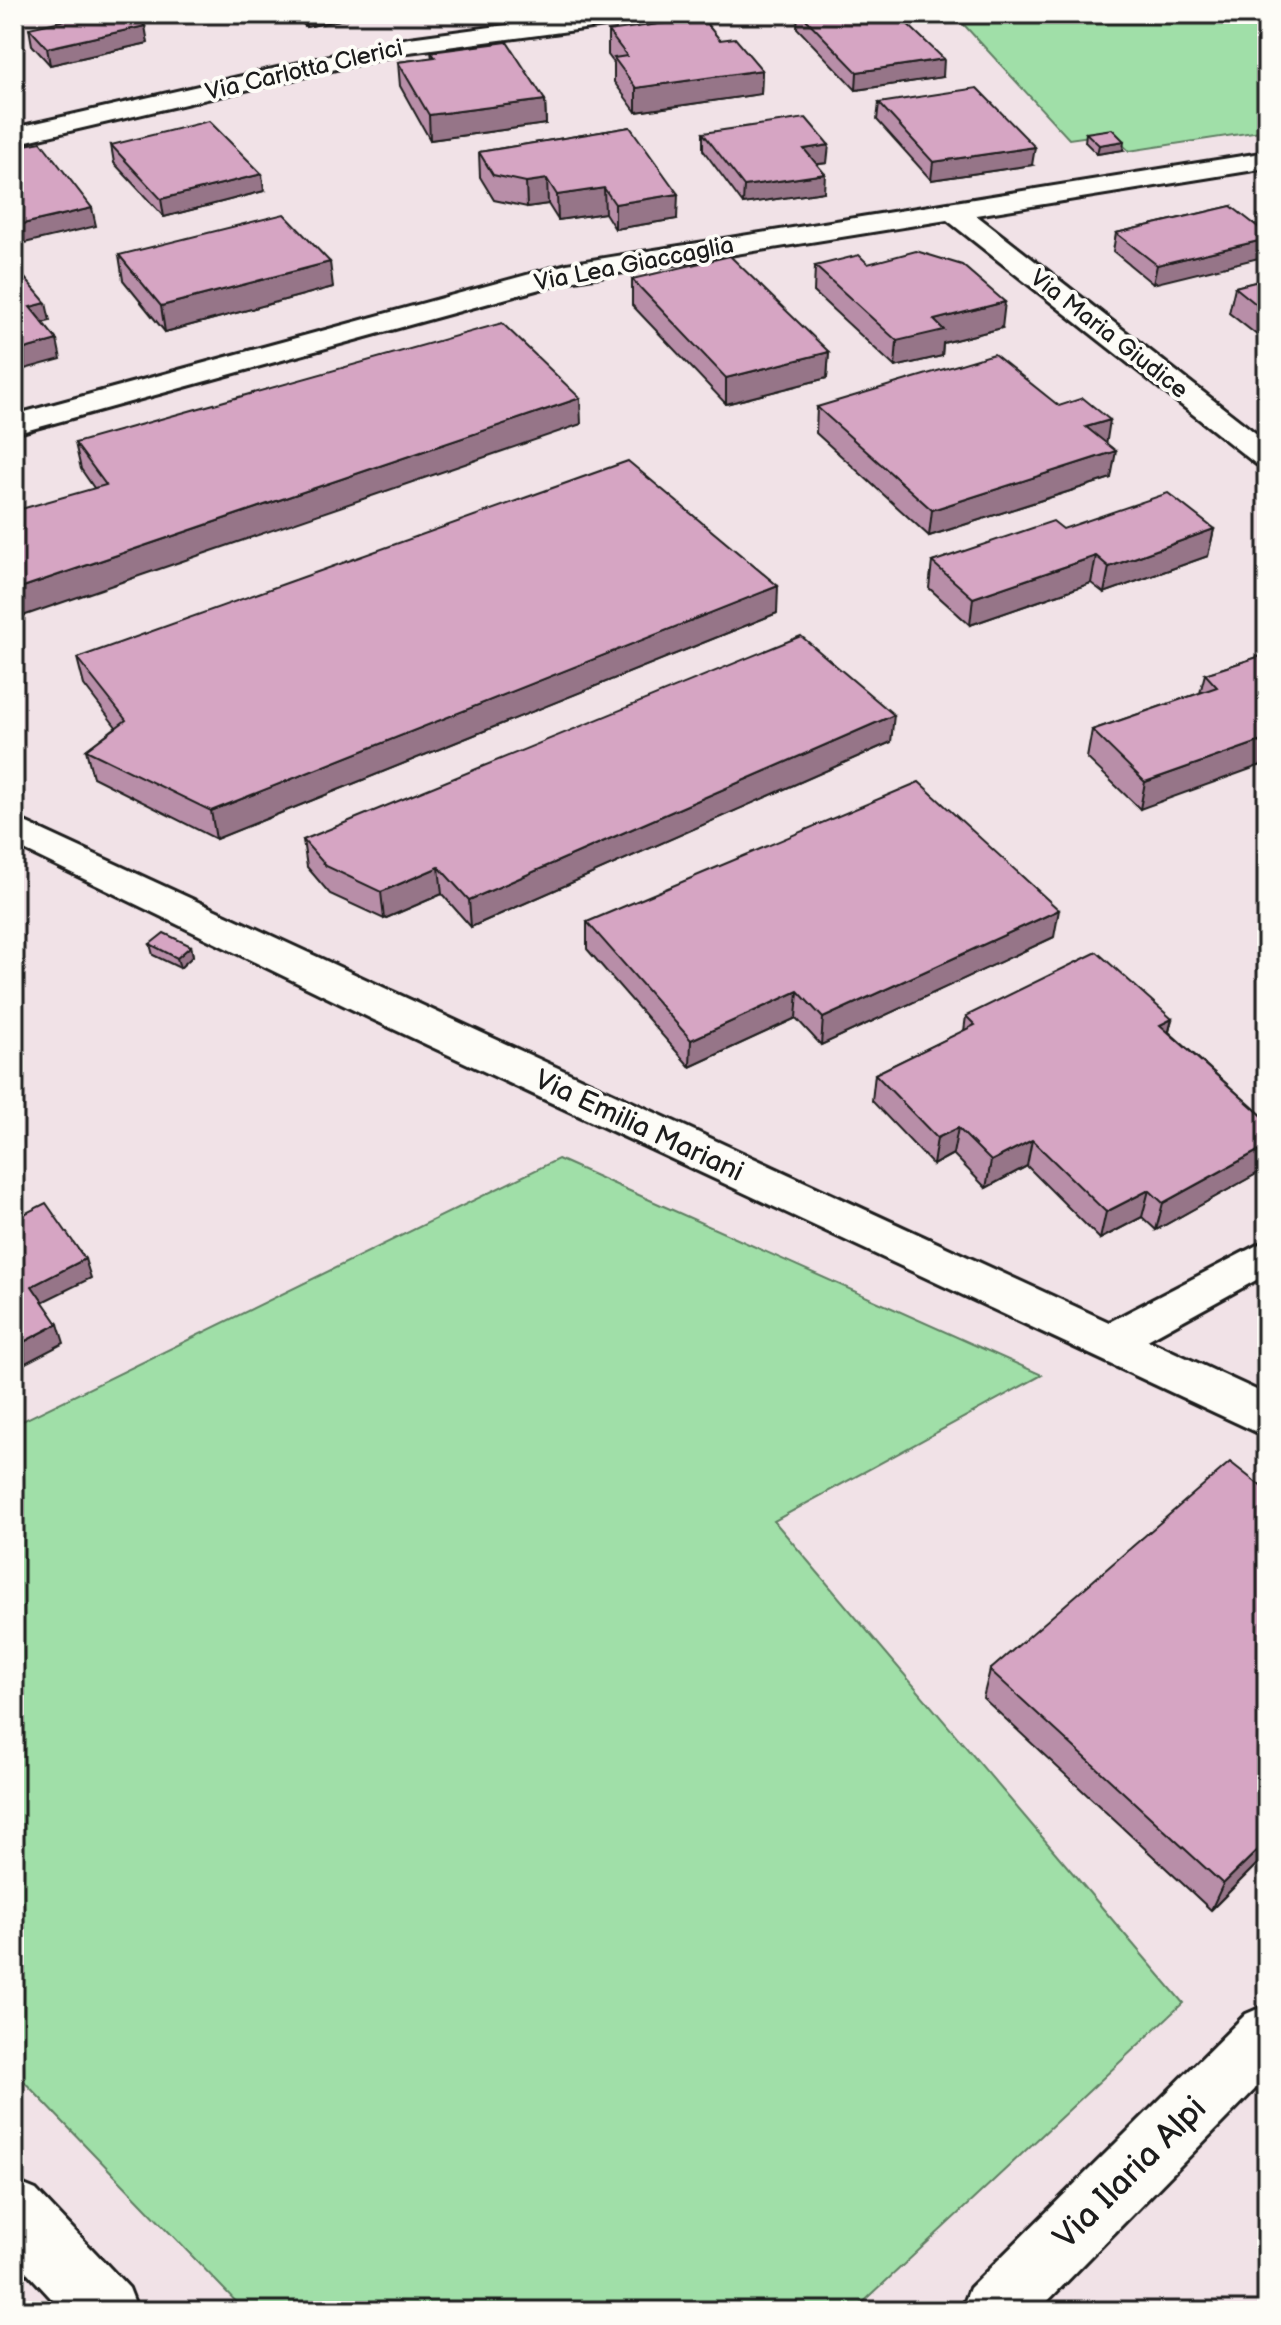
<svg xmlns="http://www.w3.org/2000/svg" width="1281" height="2325" font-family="'Balsamiq Sans',sans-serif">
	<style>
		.green { fill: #a0dfa8; stroke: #5e7e62; stroke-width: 2 }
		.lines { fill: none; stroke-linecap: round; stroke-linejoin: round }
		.service-casing { stroke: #1c1c1c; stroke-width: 6 }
		.minor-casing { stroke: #1c1c1c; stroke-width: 6 }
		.service { fill: #fdfcf7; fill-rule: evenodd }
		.minor { fill: #fdfcf7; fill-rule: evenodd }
		.wall { fill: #b88ea8; stroke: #1c1c1c; stroke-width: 2 }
		.shaded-wall { fill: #967488; stroke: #1c1c1c; stroke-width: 2 }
		.building { fill: #d6a5c3; stroke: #1c1c1c; stroke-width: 2 }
		.labels { text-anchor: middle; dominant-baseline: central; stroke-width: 8; stroke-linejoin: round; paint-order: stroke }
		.far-street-label { font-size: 24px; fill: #1c1c1c; stroke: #fdfcf7 }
		.street-label { font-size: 28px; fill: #1c1c1c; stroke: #fdfcf7 }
		.near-street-label { font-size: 34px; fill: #1c1c1c; stroke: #fdfcf7 }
	</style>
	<rect width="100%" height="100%" fill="#f1e2e7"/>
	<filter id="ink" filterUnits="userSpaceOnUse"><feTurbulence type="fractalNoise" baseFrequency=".0125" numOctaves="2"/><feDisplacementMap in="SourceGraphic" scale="16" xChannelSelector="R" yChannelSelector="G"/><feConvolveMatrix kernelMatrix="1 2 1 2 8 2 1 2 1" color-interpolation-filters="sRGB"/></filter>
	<g filter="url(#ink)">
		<!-- green -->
		<g class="green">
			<path d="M954,14H1267V130L1129,151L1111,133L1069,139Z"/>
			<path d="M558,1159L1042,1375L774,1521L1183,2003L854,2311H245L14,2071V1425Z"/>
		</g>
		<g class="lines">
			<!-- service casing -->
			<g class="service-casing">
				<path id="service" d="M1267,1240V1274L1122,1354L1108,1358L1094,1354L1088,1342L1094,1330Z"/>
			</g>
			<!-- minor casing -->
			<g class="minor-casing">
				<g id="minor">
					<path d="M589,14H656L644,21L409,52L14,144V128L409,38Z"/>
					<path d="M1267,152V168L976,215L1267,442V467L1256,464L947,220L569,281L14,434V415L567,264Z"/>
					<path d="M14,817L1267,1395V1437L372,1019L14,845Z"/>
					<path d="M1267,2005V2077L1038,2311H961L970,2288L1246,2014Z"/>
					<path d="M14,2181L36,2190L129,2288L138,2311H63L14,2258Z"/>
				</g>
			</g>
			<!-- service -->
			<use href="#service" class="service"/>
			<!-- minor -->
			<use href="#minor" class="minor"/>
		</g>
		<!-- wall -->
		<g class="wall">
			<path d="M292,14H369L306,27Z"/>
			<path d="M798,14H897L943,77L856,90L797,28Z"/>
			<path d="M29,28L148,43L50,65L32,45Z"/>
			<path d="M608,31L720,40L762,70L761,94L636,112L614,82V63L608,55Z"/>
			<path d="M431,52L545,100L546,124L430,140L400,86L398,62L432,58Z"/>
			<path d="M879,103L1032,165L931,180L877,120Z"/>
			<path d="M630,127L677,219L615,229L605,213L558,220L548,204L527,207L494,200L480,177L479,152Z"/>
			<path d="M703,133L827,163L817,164L824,192L743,204L703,150Z"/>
			<path d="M1086,133L1123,150L1097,154L1085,142Z"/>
			<path d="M111,145L264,191L164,217L114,163Z"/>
			<path d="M1231,206L1153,284L1113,251L1116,233Z"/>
			<path d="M119,255L333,287L165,332L123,280Z"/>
			<path d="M868,264L1002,328L943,343L942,356L895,367L814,292L815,266Z"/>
			<path d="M632,279L829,352L827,378L726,404L632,305Z"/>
			<path d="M1267,279V343L1229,313L1235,287Z"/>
			<path d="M817,407L1106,443L1111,478L929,536L816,433Z"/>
			<path d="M581,424L94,488L81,469L75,443Z"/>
			<path d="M1063,529H1214L1208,556L1104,593L1091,583L970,625L929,588L932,562Z"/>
			<path d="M777,613L216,839L93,777L86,750L116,727L84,685L77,658Z"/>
			<path d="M1267,654L1140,809L1087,758L1092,730L1200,693L1205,674Z"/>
			<path d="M891,742L471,927L442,894L384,919L330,894L307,867L303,840Z"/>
			<path d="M587,922L1054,937L821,1045L796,1018L690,1067L587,949Z"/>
			<path d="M150,944L191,946L193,956L180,968L153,955Z"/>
			<path d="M966,1016L1172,1019L1169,1032L1267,1120V1168L1156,1230L1142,1217L1100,1239L1027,1166L986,1188L953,1154L933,1165L872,1101L875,1074L964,1031Z"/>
			<path d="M1267,1491V1854L1211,1910L983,1698L990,1670Z"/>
		</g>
		<!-- shaded-wall -->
		<g class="shaded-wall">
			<path d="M304,14H369L306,27Z"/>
			<path d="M145,26L148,43L50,65L47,48Z"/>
			<path d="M944,59L943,77L856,90L857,72Z"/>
			<path d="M762,70L761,94L636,112V88Z"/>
			<path d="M545,100L546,124L430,140L429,115Z"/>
			<path d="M1124,141L1123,150L1097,154L1099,145Z"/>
			<path d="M829,145L827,163L803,166L804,149Z"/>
			<path d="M1035,147L1032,165L931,180L933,162Z"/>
			<path d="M262,174L264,191L164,217L161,199Z"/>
			<path d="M825,174L824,192L743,204L744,186Z"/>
			<path d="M547,179L548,204L527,207L526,182Z"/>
			<path d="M604,188L605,213L558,220L557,195Z"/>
			<path d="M678,194L677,219L615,229V204Z"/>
			<path d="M92,208L96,226L16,245L14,236V226Z"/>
			<path d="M1267,239V256L1153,284L1157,265Z"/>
			<path d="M330,262L333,287L165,332L161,306Z"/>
			<path d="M1005,302L1002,328L943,343L942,356L895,367L897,341L934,320Z"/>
			<path d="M46,303L50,321L34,325L30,307Z"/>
			<path d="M57,340L61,359L14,372V352Z"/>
			<path d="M829,352L827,378L726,404V378Z"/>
			<path d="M580,398L581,424L14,619V590Z"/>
			<path d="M1110,420L1106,446L1086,427Z"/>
			<path d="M1116,451L1111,478L929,536L932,510Z"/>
			<path d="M1214,529L1208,556L1104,593L1109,567Z"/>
			<path d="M1096,556L1091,583L970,625L973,598Z"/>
			<path d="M778,586L777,613L216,839L211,811Z"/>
			<path d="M894,715L891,742L471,927L469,900Z"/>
			<path d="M1267,739V763L1140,809L1145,782Z"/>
			<path d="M439,867L442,894L384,919L381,892Z"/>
			<path d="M1059,910L1054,937L821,1045L823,1018Z"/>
			<path d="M191,946L193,956L180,968L177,958Z"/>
			<path d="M798,991L796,1018L690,1067L691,1040Z"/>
			<path d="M1172,1019L1165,1046L1160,1025Z"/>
			<path d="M958,1128L953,1154L933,1165L937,1138Z"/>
			<path d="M1032,1140L1027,1166L986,1188L991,1161Z"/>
			<path d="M1267,1146V1168L1156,1230L1163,1203Z"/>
			<path d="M1149,1190L1142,1217L1100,1239L1106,1212Z"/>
			<path d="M85,1259L91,1278L38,1304L32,1286Z"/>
			<path d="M58,1324L64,1343L14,1369V1347Z"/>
			<path d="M1267,1841V1854L1211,1910L1223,1884Z"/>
		</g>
		<!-- building -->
		<g class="building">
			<path d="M93,14H133L145,26L47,48L29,28Z"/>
			<path d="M801,14H897L944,59L857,72Z"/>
			<path d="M702,18L720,40L735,38L762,70L636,88L614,58L627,56L608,31Z"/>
			<path d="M507,42L545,100L429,115L398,62L435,57L431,52Z"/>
			<path d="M977,88L1035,147L933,162L879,103Z"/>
			<path d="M806,118L829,145L804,149L825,174L744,186L703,133Z"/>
			<path d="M209,121L262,174L161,199L111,145Z"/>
			<path d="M630,127L678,194L615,204L604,188L557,195L547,179L526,182L493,175L479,152Z"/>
			<path d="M1112,129L1124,141L1099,145L1086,133Z"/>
			<path d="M41,142L92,208L14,226V147Z"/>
			<path d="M1231,206L1267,234V239L1157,265L1116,233Z"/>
			<path d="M284,214L330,262L161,306L119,255Z"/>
			<path d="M916,251L962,265L1005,302L934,320L944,330L897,341L815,266L859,255L868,264Z"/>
			<path d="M730,256L829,352L726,378L632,279Z"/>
			<path d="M18,270L46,303L30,307L57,340L14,352V271Z"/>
			<path d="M1267,279V313L1235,287Z"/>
			<path d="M502,323L580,398L14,590V511L106,485L75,443Z"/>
			<path d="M994,354L1059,406L1083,398L1110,420L1086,427L1116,451L932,510L817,407Z"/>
			<path d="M628,461L778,586L211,811L86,750L126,720L77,658Z"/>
			<path d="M1168,493L1214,529L1109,567L1096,556L973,598L932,562L1053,521L1063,529Z"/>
			<path d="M801,636L894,715L469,900L439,867L381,892L326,866L303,840Z"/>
			<path d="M1267,654V739L1145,782L1092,730L1217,687L1205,674Z"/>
			<path d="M919,782L1059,910L823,1018L798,991L691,1040L587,922Z"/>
			<path d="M164,933L191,946L177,958L150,944Z"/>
			<path d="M1097,952L1172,1019L1160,1025L1267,1120V1146L1163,1203L1149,1190L1106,1212L1032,1140L991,1161L958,1128L937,1138L875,1074L975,1025L966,1016Z"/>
			<path d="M46,1203L85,1259L32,1286L58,1324L14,1347V1219Z"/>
			<path d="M1230,1462L1267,1491V1841L1223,1884L990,1670Z"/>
		</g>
	</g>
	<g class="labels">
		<!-- far-street labels -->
		<g class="far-street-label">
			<text transform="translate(304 70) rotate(-13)">Via Carlotta Clerici</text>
			<text transform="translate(634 264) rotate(-11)">Via Lea Giaccaglia</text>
			<text transform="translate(1109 334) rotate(38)">Via Maria Giudice</text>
		</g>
		<!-- street labels -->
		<g class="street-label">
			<text transform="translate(639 1126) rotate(25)">Via Emilia Mariani</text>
		</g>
		<!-- near-street labels -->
		<g class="near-street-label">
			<text transform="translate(1130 2173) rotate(-45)">Via Ilaria Alpi</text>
		</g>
	</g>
	<!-- margin -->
	<rect width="1281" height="2325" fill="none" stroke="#fdfcf7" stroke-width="48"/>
	<rect x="24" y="24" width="1233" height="2277" fill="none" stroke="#1c1c1c" stroke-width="3" filter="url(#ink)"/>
</svg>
